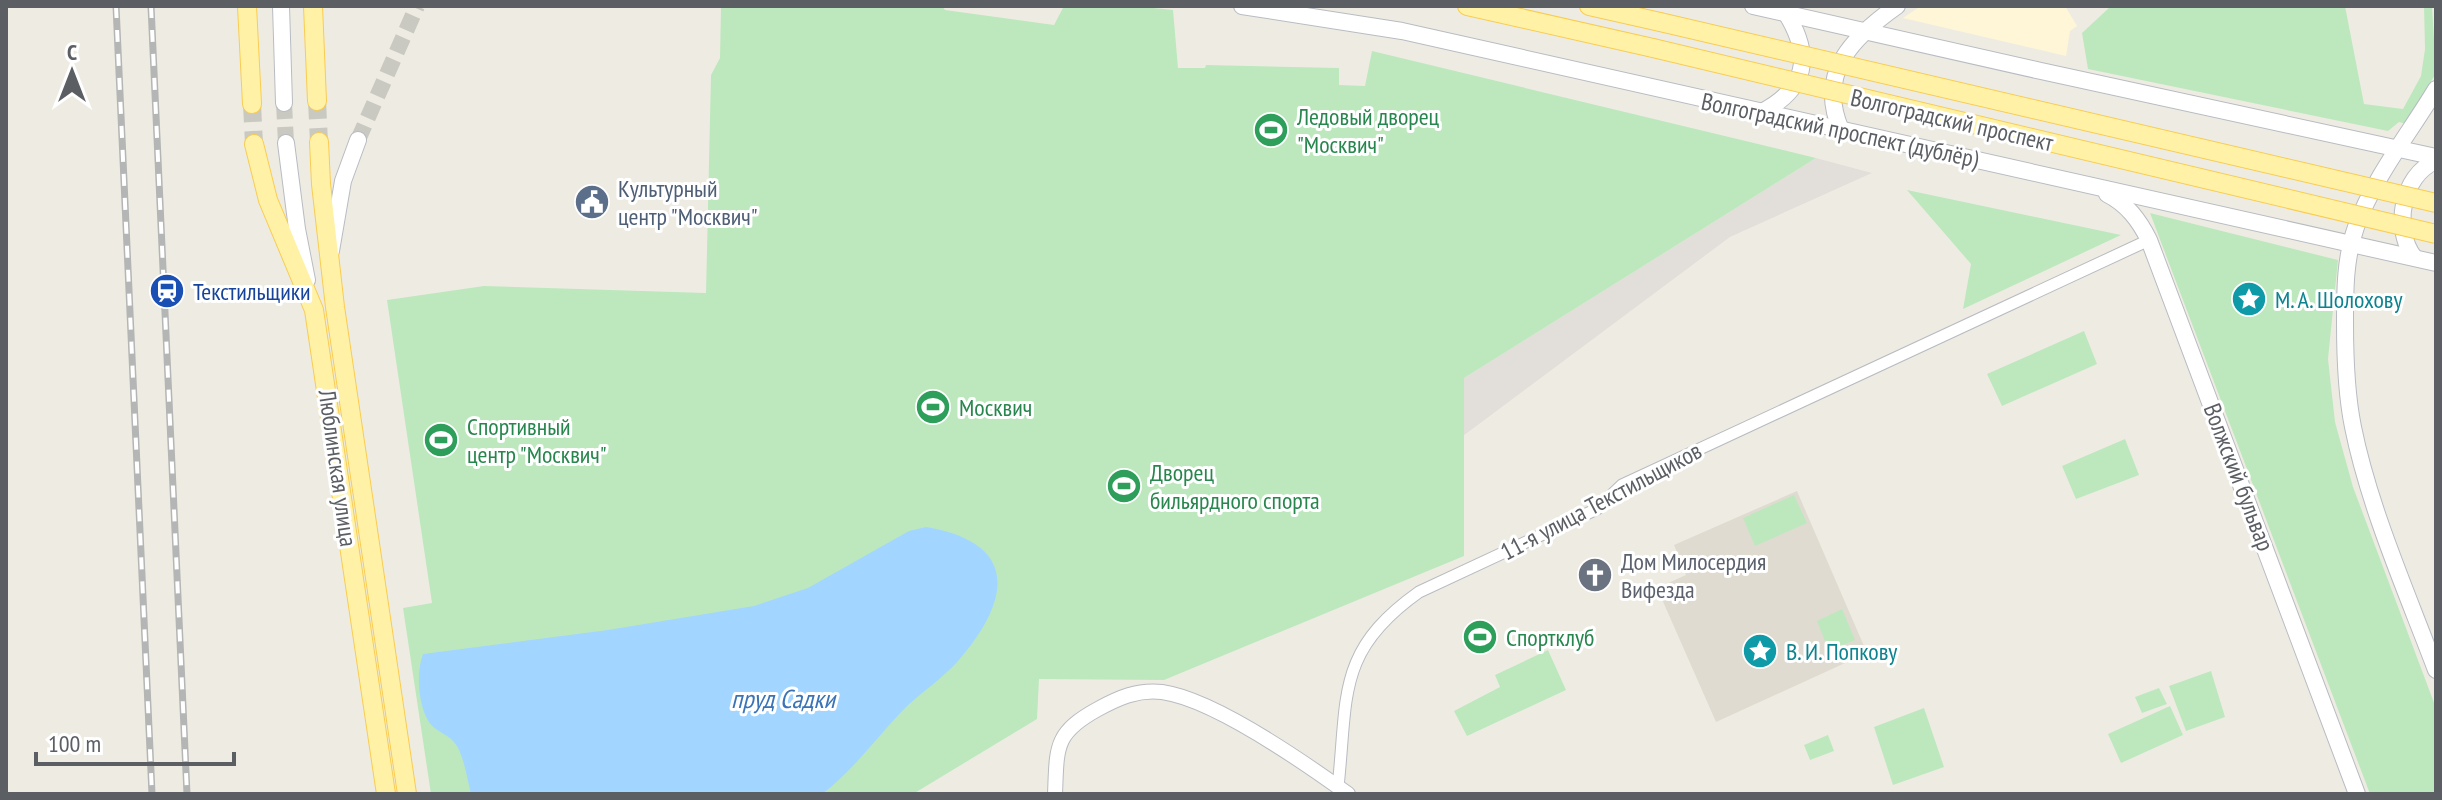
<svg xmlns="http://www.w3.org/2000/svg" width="2442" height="800" font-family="'PT Sans Narrow',sans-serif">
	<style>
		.commercial { fill: #fff6d7 }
		.industrial { fill: #e2dfda }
		.education { fill: #dfdbd1 }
		.green { fill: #bde8be }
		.water { fill: #a2d5ff }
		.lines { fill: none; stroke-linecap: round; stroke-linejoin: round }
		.secondary-tunnel { stroke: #c9c9c2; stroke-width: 16; stroke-dasharray: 16 8; stroke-linecap: butt }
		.primary-tunnel { stroke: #c9c9c2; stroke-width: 18; stroke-dasharray: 18 9; stroke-linecap: butt }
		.minor-casing { stroke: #b8bbc0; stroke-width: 13 }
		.tertiary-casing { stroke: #b8bbc0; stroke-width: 16 }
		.secondary-casing { stroke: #b8bcc2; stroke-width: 18 }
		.primary-casing { stroke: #f9cc51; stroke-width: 20 }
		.minor { stroke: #fff; stroke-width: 11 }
		.tertiary { stroke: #fff; stroke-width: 14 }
		.secondary { stroke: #fff; stroke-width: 16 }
		.primary { stroke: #fff2a7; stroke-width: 18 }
		.rail-casing { stroke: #b4b5b5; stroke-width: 7 }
		.rail { stroke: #fff; stroke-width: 4; stroke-dasharray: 12; stroke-linecap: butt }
		.primary-bridge-casing { stroke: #f9cc51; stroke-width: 20; stroke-linecap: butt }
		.primary-bridge { stroke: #fff2a7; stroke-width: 18 }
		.labels { text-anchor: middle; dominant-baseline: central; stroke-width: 6; stroke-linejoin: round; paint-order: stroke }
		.leisure-label { font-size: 24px; fill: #27864d; stroke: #fff; text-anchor: start }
		.street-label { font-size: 24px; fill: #5b5f64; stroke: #fff }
		.service-label { font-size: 24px; fill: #4e5e75; stroke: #fff; text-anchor: start }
		.transit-label { font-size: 24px; fill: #164399; stroke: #fff; text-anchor: start }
		.culture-label { font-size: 24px; fill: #0d838f; stroke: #fff; text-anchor: start }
		.worship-label { font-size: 24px; fill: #5b616d; stroke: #fff; text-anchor: start }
		.water-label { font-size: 26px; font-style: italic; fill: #3a74b7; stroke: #fff }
	</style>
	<rect width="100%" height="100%" fill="#eeece2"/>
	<!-- commercial -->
	<path class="commercial" d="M1921,6H2065L2077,26L2070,31L2066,56L1903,18Z"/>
	<!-- industrial -->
	<path class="industrial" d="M1816,158L1872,173L1730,237L1463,436L1464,378Z"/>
	<!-- education -->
	<path class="education" d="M1797,491L1867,653L1716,722L1657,588L1686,575L1674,545Z"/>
	<!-- green -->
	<g class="green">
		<path d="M721,6H942L945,10L1054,25L1064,6H1134L1173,10L1178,68H1205L1206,65L1339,68V85L1365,86L1372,51L1816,158L1464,378V556L1164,680L1039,679L1037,719L913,794H431L403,608L432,603L387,300L484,286L706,293L711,75L720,58Z"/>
		<path d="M2111,6H2345L2364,104L2403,109L2421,76L2425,49L2424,6H2432L2436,73L2406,124L2399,122L2388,131L2088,69L2082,33Z"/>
		<path d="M1907,190L2121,235L1963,309L1971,264Z"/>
		<path d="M2150,213L2338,260L2328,359L2335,422L2353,487L2436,708V794H2370Z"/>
		<path d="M2084,331L2097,364L2002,406L1987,374Z"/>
		<path d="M2125,439L2139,475L2076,499L2062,466Z"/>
		<path d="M1794,495L1807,523L1755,546L1743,518Z"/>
		<path d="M1842,609L1855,640L1829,651L1817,621Z"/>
		<path d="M1548,650L1566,690L1467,736L1454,711L1500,687L1495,675Z"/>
		<path d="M2211,671L2225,717L2186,731L2169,686Z"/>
		<path d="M2159,688L2167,704L2142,713L2135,697Z"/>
		<path d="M2170,706L2183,735L2121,763L2108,734Z"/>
		<path d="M1924,708L1944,767L1893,785L1874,727Z"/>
		<path d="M1828,735L1834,751L1810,760L1804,745Z"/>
	</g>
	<!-- water -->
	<path class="water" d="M926,527C1020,543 1011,600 958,661C942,679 920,693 903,710C876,738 853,771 822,794H471C467,778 465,761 457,746C450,734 435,732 429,722C418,705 416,672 423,654L608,630L754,606L808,588L909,531Z"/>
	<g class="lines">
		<!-- secondary-tunnel -->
		<g class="secondary-tunnel">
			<path d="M284,103L286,143"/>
			<path d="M358,140L417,6"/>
		</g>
		<!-- primary-tunnel -->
		<g class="primary-tunnel">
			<path d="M317,101L319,142"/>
			<path d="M252,104L254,144"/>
		</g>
		<!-- minor casing -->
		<g class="minor-casing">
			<path id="minor" d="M1338,787C1348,695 1336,651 1419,592L1597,509L1622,485L2149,240"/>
		</g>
		<!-- tertiary casing -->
		<g class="tertiary-casing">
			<path id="tertiary" d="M1055,794C1057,747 1054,733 1098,709C1118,698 1138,689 1162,692C1213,699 1305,763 1348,794"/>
		</g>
		<!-- secondary casing -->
		<g class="secondary-casing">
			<g id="secondary">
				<path d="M281,6L284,103"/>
				<path d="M1242,6L1402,31L2436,263"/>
				<path d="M1753,6L2041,71L2436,157"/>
				<path d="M2436,89C2409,134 2374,177 2356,227C2345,258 2345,290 2345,323C2345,358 2346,393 2353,427C2369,507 2407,593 2436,670"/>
				<path d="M1760,113C1807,89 1813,57 1786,13"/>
				<path d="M1841,130C1816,73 1853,37 1897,6"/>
				<path d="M286,143L297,229L307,280"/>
				<path d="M2107,194C2127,204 2139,220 2149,240L2357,794"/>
				<path d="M331,251L343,181L358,140"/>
				<path d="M2414,257C2393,230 2401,175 2436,161"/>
			</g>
		</g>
		<!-- primary casing -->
		<g class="primary-casing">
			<g id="primary">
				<path d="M247,6L252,104"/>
				<path d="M313,6L317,101"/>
				<path d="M1467,6L1653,48"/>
				<path d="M1589,6L1660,22"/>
				<path d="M319,142L321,184L335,307L407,794"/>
				<path d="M254,144L268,200L314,310L386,794"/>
			</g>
		</g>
		<!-- minor -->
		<use href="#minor" class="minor"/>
		<!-- tertiary -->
		<use href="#tertiary" class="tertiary"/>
		<!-- secondary -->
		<use href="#secondary" class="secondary"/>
		<!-- primary -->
		<use href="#primary" class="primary"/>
		<!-- rail casing -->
		<g class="rail-casing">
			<g id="rail">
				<path d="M116,6L152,794"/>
				<path d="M151,6L187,794"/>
			</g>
		</g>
		<!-- rail -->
		<use href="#rail" class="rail"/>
		<!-- primary-bridge casing -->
		<g class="primary-bridge-casing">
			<g id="primary-bridge">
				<path d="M1660,22L2436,203"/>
				<path d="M1653,48L2436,234"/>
			</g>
		</g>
		<!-- primary-bridge -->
		<use href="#primary-bridge" class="primary-bridge"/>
	</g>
	<!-- icons -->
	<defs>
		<g id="stadium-disc" transform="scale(1.8)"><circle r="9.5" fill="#2e9e5b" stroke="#fff"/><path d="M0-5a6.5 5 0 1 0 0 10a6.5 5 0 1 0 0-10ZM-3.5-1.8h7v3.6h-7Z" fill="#fff"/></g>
		<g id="civic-disc" transform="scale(1.8)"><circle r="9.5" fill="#5c6f8a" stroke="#fff"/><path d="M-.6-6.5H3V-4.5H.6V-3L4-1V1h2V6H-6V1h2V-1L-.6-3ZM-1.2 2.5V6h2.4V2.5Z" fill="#fff"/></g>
		<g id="station-disc" transform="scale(1.8)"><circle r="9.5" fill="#1a4fb4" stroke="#fff"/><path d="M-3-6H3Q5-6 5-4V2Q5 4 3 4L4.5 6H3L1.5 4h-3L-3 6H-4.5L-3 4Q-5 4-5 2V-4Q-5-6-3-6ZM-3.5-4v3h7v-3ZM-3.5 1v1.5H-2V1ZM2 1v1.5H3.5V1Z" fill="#fff"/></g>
		<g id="sight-disc" transform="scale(1.8)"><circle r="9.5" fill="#0f9aa8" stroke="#fff"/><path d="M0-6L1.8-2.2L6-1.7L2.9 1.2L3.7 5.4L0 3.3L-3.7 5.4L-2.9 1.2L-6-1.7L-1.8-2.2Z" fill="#fff"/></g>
		<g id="church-disc" transform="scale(1.8)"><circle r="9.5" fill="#6b7280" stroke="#fff"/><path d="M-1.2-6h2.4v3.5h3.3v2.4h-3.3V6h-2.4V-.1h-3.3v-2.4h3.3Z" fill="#fff"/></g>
	</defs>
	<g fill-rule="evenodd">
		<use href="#stadium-disc" x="1271" y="130"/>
		<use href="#civic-disc" x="592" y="202"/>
		<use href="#station-disc" x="167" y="291"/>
		<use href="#sight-disc" x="2249" y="299"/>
		<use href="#stadium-disc" x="933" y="407"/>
		<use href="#stadium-disc" x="441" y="440"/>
		<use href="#stadium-disc" x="1124" y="486"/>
		<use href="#church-disc" x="1595" y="575"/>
		<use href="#stadium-disc" x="1480" y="637"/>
		<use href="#sight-disc" x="1760" y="651"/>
	</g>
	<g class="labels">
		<!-- leisure labels -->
		<g class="leisure-label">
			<text x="1297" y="116">Ледовый дворец<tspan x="1297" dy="28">"Москвич"</tspan></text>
			<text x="959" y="407">Москвич</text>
			<text x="467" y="426">Спортивный<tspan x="467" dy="28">центр "Москвич"</tspan></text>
			<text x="1150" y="472">Дворец<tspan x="1150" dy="28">бильярдного спорта</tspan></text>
			<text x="1506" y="637">Спортклуб</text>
		</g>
		<!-- street labels -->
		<g class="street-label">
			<text transform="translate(1952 120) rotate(13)">Волгоградский проспект</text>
			<text transform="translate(1840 130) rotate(12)">Волгоградский проспект (дублёр)</text>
			<text transform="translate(338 468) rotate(82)">Люблинская улица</text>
			<text transform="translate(2239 477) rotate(69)">Волжский бульвар</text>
			<text transform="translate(1601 501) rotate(-28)">11-я улица Текстильщиков</text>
		</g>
		<!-- service labels -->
		<g class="service-label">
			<text x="618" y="188">Культурный<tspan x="618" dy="28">центр "Москвич"</tspan></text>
		</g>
		<!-- transit labels -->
		<g class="transit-label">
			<text x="193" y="291">Текстильщики</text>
		</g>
		<!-- culture labels -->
		<g class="culture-label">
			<text x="2275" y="299">М. А. Шолохову</text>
			<text x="1786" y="651">В. И. Попкову</text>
		</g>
		<!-- worship labels -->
		<g class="worship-label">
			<text x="1621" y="561">Дом Милосердия<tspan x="1621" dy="28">Вифезда</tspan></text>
		</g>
		<!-- water labels -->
		<g class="water-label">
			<text x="783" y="698">пруд Садки</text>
		</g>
	</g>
	<!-- border -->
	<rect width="2442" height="800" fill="none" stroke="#5b5f64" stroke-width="16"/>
	<!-- north arrow -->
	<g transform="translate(72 72)" stroke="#ffffff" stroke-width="6" paint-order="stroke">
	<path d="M0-6L14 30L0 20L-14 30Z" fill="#5b5f64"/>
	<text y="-12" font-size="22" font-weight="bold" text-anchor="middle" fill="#5b5f64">С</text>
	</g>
	<!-- scale -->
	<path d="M36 752v12h198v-12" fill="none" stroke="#5b5f64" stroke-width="4"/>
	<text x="48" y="752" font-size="24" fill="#5b5f64" stroke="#ffffff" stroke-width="6" paint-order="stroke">100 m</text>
</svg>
